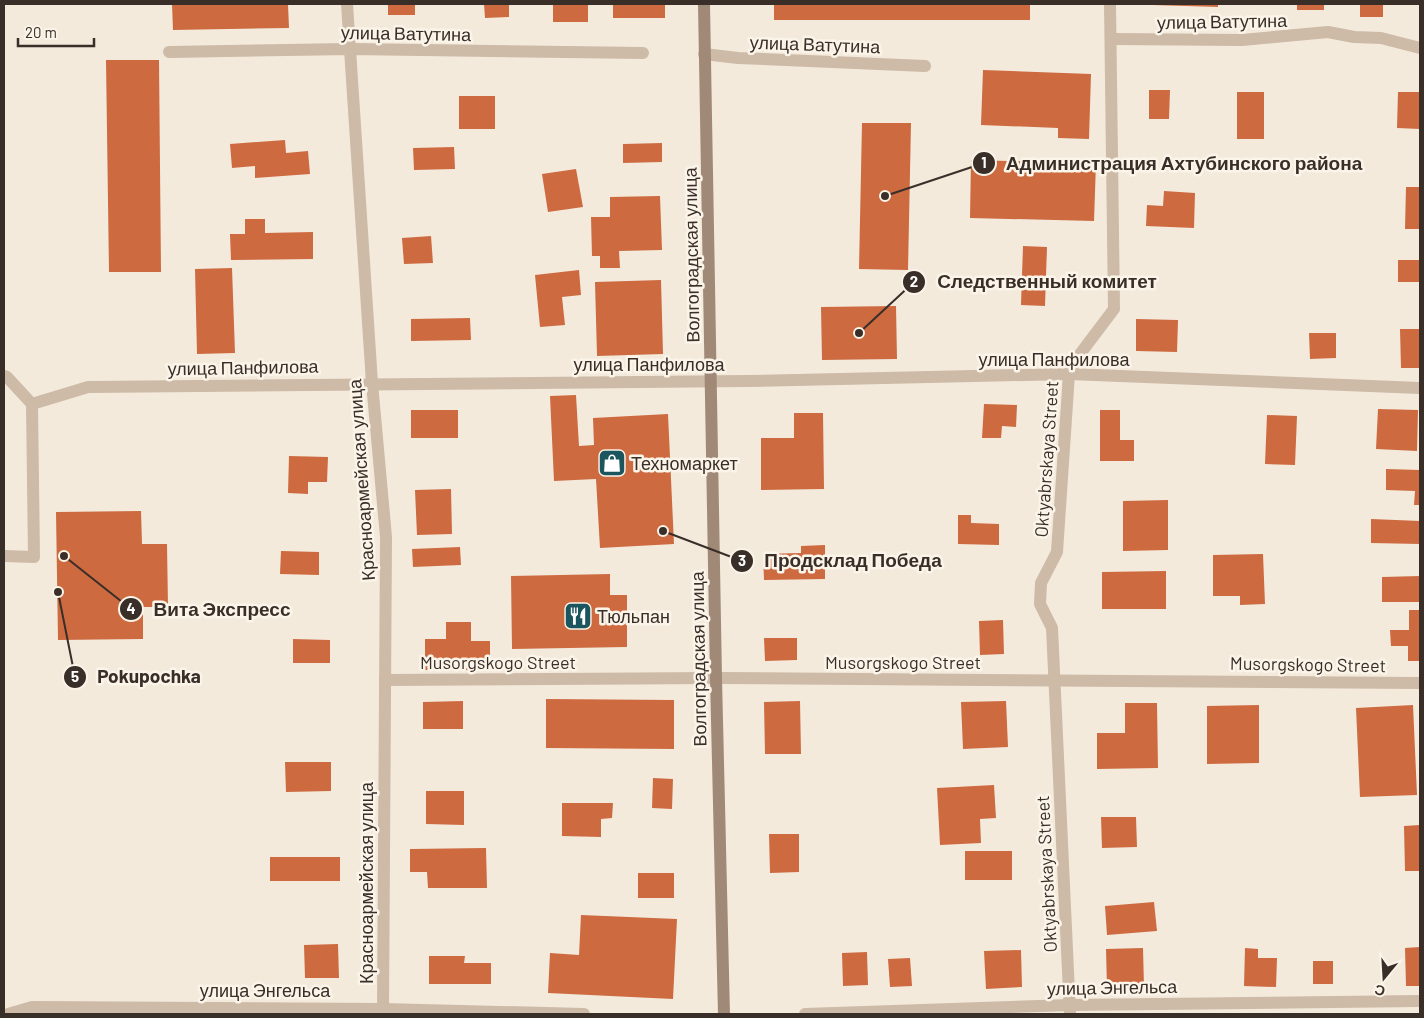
<svg xmlns="http://www.w3.org/2000/svg" width="1424" height="1018" font-family="Barlow,sans-serif">
	<style>
		.building { fill: #cd6a40 }
		.lines { fill: none; stroke-linecap: round; stroke-linejoin: round }
		.lane { stroke: #cdbaa7; stroke-width: 12 }
		.street { stroke: #cdbaa7; stroke-width: 12 }
		.secondary { stroke: #a18978; stroke-width: 12 }
		.labels { text-anchor: middle; dominant-baseline: central; stroke-width: 5; stroke-linejoin: round; paint-order: stroke }
		.street-label { font-size: 18px; fill: #392e28; stroke: #fbf4e9 }
		.poi-label { font-size: 18px; fill: #392e28; stroke: #fbf4e9; text-anchor: start }
		.leader { fill: none; stroke: #392e28; stroke-width: 2 }
		.callout-dot { fill: #392e28; stroke: #fbf4e9; stroke-width: 2 }
		.mark-label { font-size: 15px; text-anchor: middle; font-weight: bold; fill: #fff }
		.callout-label { font-size: 19px; text-anchor: middle; font-weight: bold; fill: #392e28; stroke: #fbf4e9; stroke-width: 5; stroke-linejoin: round; paint-order: stroke }
	</style>
	<rect width="100%" height="100%" fill="#f4eadc"/>
	<!-- building -->
	<g class="building">
		<path d="M172,4H288L289,28L173,30Z"/>
		<rect x="388" y="4" width="27" height="11"/>
		<path d="M484,4H509V17L485,18Z"/>
		<rect x="553" y="4" width="35" height="18"/>
		<rect x="613" y="4" width="52" height="14"/>
		<rect x="774" y="4" width="256" height="16"/>
		<path d="M1152,4H1218V7L1152,5Z"/>
		<rect x="1297" y="4" width="27" height="6"/>
		<rect x="1360" y="4" width="23" height="13"/>
		<path d="M106,60H159L161,272H109Z"/>
		<path d="M983,70L1091,74L1089,139L1058,138V128L981,125Z"/>
		<path d="M1149,90H1170L1169,119H1149Z"/>
		<rect x="1237" y="92" width="27" height="47"/>
		<path d="M1398,92H1420V129L1397,128Z"/>
		<rect x="459" y="96" width="36" height="33"/>
		<path d="M862,123H911L908,270L859,269Z"/>
		<path d="M285,140L286,153L308,151L310,174L255,178V166L232,168L230,144Z"/>
		<path d="M662,143V162L623,163V144Z"/>
		<path d="M454,147L455,169L414,170L413,148Z"/>
		<path d="M971,160L1096,163L1094,221L970,218Z"/>
		<path d="M576,169L583,207L548,212L542,174Z"/>
		<path d="M1406,187H1420V229H1405Z"/>
		<path d="M1164,191L1195,193L1194,228L1146,226L1147,205L1163,206Z"/>
		<path d="M660,196L662,250L619,251L620,268H600V256H592L591,217H610V197Z"/>
		<path d="M245,219H265V233L313,232V259L231,260L230,234H245Z"/>
		<path d="M431,236L433,263L404,264L402,238Z"/>
		<path d="M1023,246L1047,247L1045,306L1021,305Z"/>
		<rect x="1398" y="260" width="22" height="22"/>
		<path d="M232,268L235,353L197,354L195,269Z"/>
		<path d="M579,270L581,295L562,297L565,325L540,327L535,275Z"/>
		<path d="M661,280L663,354L597,356L595,282Z"/>
		<path d="M896,306L897,359L822,360L821,307Z"/>
		<path d="M470,318L471,340L411,341V319Z"/>
		<path d="M1136,319L1178,320L1177,352L1136,351Z"/>
		<path d="M1400,329H1420V368H1401Z"/>
		<path d="M1309,333H1336V358L1310,359Z"/>
		<path d="M576,395L579,446L594,445L593,418L668,414L674,544L600,548L596,479L554,481L550,396Z"/>
		<path d="M984,404L1017,405L1016,427L1002,426L1001,438H982Z"/>
		<path d="M1378,409L1418,410L1417,451L1376,449Z"/>
		<rect x="411" y="410" width="47" height="28"/>
		<path d="M1100,410H1120V440H1134V461H1100Z"/>
		<path d="M794,413H823L824,489L761,490V438H794Z"/>
		<path d="M1267,415L1297,416L1295,465L1265,464Z"/>
		<path d="M289,456L328,457L327,482H308V494L288,493Z"/>
		<path d="M1386,469L1420,470V505H1414L1415,491L1386,490Z"/>
		<path d="M451,489L452,534L417,535L415,490Z"/>
		<path d="M1168,500V550L1123,551V501Z"/>
		<path d="M141,511L142,544H167L168,607H143V639L58,640L56,512Z"/>
		<path d="M958,515H971V523L999,524V545L958,544Z"/>
		<path d="M1371,519L1420,521V544L1371,543Z"/>
		<path d="M825,545V579L764,580L763,554L801,553V546Z"/>
		<path d="M460,547L461,565L413,567L412,549Z"/>
		<path d="M281,551L319,552V575L280,574Z"/>
		<path d="M1263,554L1265,604L1240,605V596H1213V555Z"/>
		<path d="M1166,571V609H1102V572Z"/>
		<path d="M610,574V595H627V647L512,649L511,576Z"/>
		<path d="M1420,576V602H1382V577Z"/>
		<path d="M1409,610H1420V661H1408V646H1391L1390,630H1409Z"/>
		<path d="M1003,620L1004,654L980,655L979,621Z"/>
		<path d="M446,622H471V641H490V670H425V639H446Z"/>
		<path d="M764,638H797V660L765,661Z"/>
		<path d="M293,639L330,640V663H293Z"/>
		<path d="M546,699L674,700V749L546,748Z"/>
		<path d="M463,701V729H423V702Z"/>
		<path d="M800,701L801,754H765L764,702Z"/>
		<path d="M1006,701L1008,747L963,749L961,702Z"/>
		<path d="M1125,703H1157L1158,768L1097,769V733H1125Z"/>
		<path d="M1259,705V763L1207,764V706Z"/>
		<path d="M1413,705L1417,795L1360,797L1356,708Z"/>
		<path d="M285,762H331V791L286,792Z"/>
		<path d="M653,778L673,779L672,809L652,808Z"/>
		<path d="M994,785L996,818L980,819L981,843L940,845L937,788Z"/>
		<path d="M426,791H464V825L426,824Z"/>
		<path d="M562,803H613L612,818L601,819V837L562,836Z"/>
		<path d="M1101,817H1136L1137,847L1102,848Z"/>
		<path d="M1420,825V871H1405L1404,826Z"/>
		<path d="M769,834H799V872L770,873Z"/>
		<path d="M486,848L487,888H428L427,872H410V849Z"/>
		<rect x="965" y="851" width="47" height="29"/>
		<rect x="270" y="857" width="70" height="24"/>
		<rect x="638" y="873" width="36" height="25"/>
		<path d="M1154,902L1157,931L1107,935L1105,906Z"/>
		<path d="M581,915L677,919L673,999L548,993L550,953L579,955Z"/>
		<path d="M338,944L339,978H305L304,945Z"/>
		<path d="M1420,947V986H1406L1405,948Z"/>
		<path d="M1143,948L1144,987L1107,988L1106,949Z"/>
		<path d="M1245,948L1258,949V958H1277L1276,987L1244,986Z"/>
		<path d="M1021,950L1022,987L986,989L984,951Z"/>
		<path d="M867,952L868,985L843,986L842,953Z"/>
		<path d="M429,956H465L464,963H491V984H429Z"/>
		<path d="M910,958L912,986L890,987L888,959Z"/>
		<rect x="1313" y="961" width="20" height="23"/>
	</g>
	<g class="lines">
		<!-- lane -->
		<path class="lane" d="M4,376L7,377L32,404"/>
		<!-- street -->
		<g class="street">
			<path d="M347,4L372,383L386,537L383,1014"/>
			<path d="M1112,39L1242,40L1328,32L1354,37L1381,38L1420,48"/>
			<path d="M169,52L350,49L643,53"/>
			<path d="M704,54L738,58L925,66"/>
			<path d="M4,556L34,557L32,404L88,387L747,381L1069,374L1420,388"/>
			<path d="M385,680L716,678L1420,683"/>
			<path d="M8,1014L32,1007L383,1009L584,1014"/>
			<path d="M805,1014L1070,1005L1420,1001"/>
			<path d="M1070,1014L1052,628L1040,604L1041,583L1057,552L1069,374L1077,358L1114,309L1110,4"/>
		</g>
		<!-- secondary -->
		<path class="secondary" d="M704,4L716,678L724,1014"/>
	</g>
	<!-- icons -->
	<defs>
		<g id="shop-square" transform="scale(1.4375)"><rect x="-9" y="-9" width="18" height="18" rx="4" fill="#1b555d" stroke="#fbf4e9"/><path d="M-5-2.5h2.3a2.7 3.5 0 0 1 5.4 0H5L5.5 6h-11ZM-1.5-2.5h3a1.5 2.3 0 0 0-3 0Z" fill="#fff"/></g>
		<g id="restaurant-square" transform="scale(1.4375)"><rect x="-9" y="-9" width="18" height="18" rx="4" fill="#1b555d" stroke="#fbf4e9"/><path d="M-5-6h1v4h1v-4h1v4h1v-4h1v5L-1.5 .5V6h-2V.5L-5-1ZM5-6V6H3V1.5H1.5Q1.5-4 5-6Z" fill="#fff"/></g>
	</defs>
	<g fill-rule="evenodd">
		<use href="#shop-square" x="612" y="463"/>
		<use href="#restaurant-square" x="578" y="616"/>
	</g>
	<g class="labels">
		<!-- street labels -->
		<g class="street-label">
			<text transform="translate(1222 21) rotate(-1)">улица Ватутина</text>
			<text transform="translate(406 33) rotate(1)">улица Ватутина</text>
			<text transform="translate(815 44) rotate(2)">улица Ватутина</text>
			<text transform="translate(691 255) rotate(-91)">Волгоградская улица</text>
			<text x="1054" y="359">улица Панфилова</text>
			<text x="649" y="364">улица Панфилова</text>
			<text transform="translate(243 367) rotate(-1)">улица Панфилова</text>
			<text transform="translate(1046 459) rotate(-86)">Oktyabrskaya Street</text>
			<text transform="translate(361 480) rotate(-94)">Красноармейская улица</text>
			<text transform="translate(698 659) rotate(-91)">Волгоградская улица</text>
			<text x="498" y="662">Musorgskogo Street</text>
			<text x="903" y="662">Musorgskogo Street</text>
			<text transform="translate(1308 664) rotate(1)">Musorgskogo Street</text>
			<text transform="translate(1046 874) rotate(-93)">Oktyabrskaya Street</text>
			<text transform="translate(366 883) rotate(-90)">Красноармейская улица</text>
			<text transform="translate(1112 987) rotate(-1)">улица Энгельса</text>
			<text x="265" y="990">улица Энгельса</text>
		</g>
		<!-- poi labels -->
		<g class="poi-label">
			<text x="631" y="463">Техномаркет</text>
			<text x="597" y="616">Тюльпан</text>
		</g>
	</g>
	<!-- callouts -->
	<path class="leader" d="M885 196L984 163M859 333L914 282M663 531L742 561M64 556L131 609M58 592L75 677"/>
	<g class="callout-dot">
		<circle cx="885" cy="196" r="5"/>
		<circle cx="859" cy="333" r="5"/>
		<circle cx="663" cy="531" r="5"/>
		<circle cx="64" cy="556" r="5"/>
		<circle cx="58" cy="592" r="5"/>
		<circle cx="984" cy="163" r="12"/>
		<circle cx="914" cy="282" r="12"/>
		<circle cx="742" cy="561" r="12"/>
		<circle cx="131" cy="609" r="12"/>
		<circle cx="75" cy="677" r="12"/>
	</g>
	<g class="mark-label">
		<text x="984" y="168">1</text>
		<text x="914" y="287">2</text>
		<text x="742" y="566">3</text>
		<text x="131" y="614">4</text>
		<text x="75" y="682">5</text>
	</g>
	<g class="callout-label">
		<text x="1184" y="170">Администрация Ахтубинского района</text>
		<text x="1047" y="288">Следственный комитет</text>
		<text x="853" y="567">Продсклад Победа</text>
		<text x="222" y="616">Вита Экспресс</text>
		<text x="149" y="683">Pokupochka</text>
	</g>
	<!-- border -->
	<rect width="1424" height="1018" fill="none" stroke="#392e28" stroke-width="10"/>
	<!-- north arrow -->
	<g transform="translate(1384 978) rotate(198)" stroke="#fbf4e9" stroke-width="4" paint-order="stroke">
	<path d="M0-4L9 19L0 12L-9 19Z" fill="#392e28"/>
	<text y="-8" font-size="14" font-weight="bold" text-anchor="middle" fill="#392e28">С</text>
	</g>
	<!-- scale -->
	<path d="M18 38v8h76v-8" fill="none" stroke="#392e28" stroke-width="2.5"/>
	<text x="25" y="38" font-size="15" fill="#392e28" stroke="#fbf4e9" stroke-width="4" paint-order="stroke">20 m</text>
</svg>
